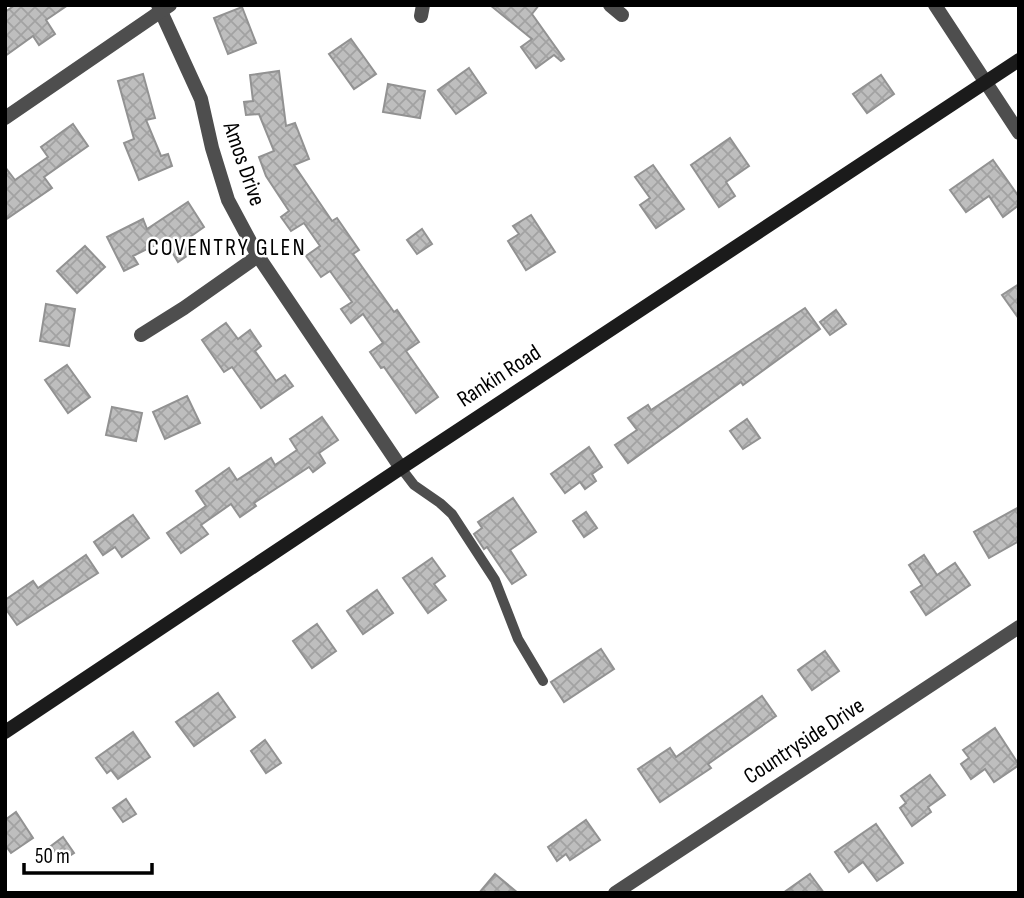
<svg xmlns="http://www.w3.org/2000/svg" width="1024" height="898" font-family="'Sofia Sans Condensed',sans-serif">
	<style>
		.building { fill: url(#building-cross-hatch); stroke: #929292; stroke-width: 2 }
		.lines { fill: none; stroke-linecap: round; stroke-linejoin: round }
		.lane { stroke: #4e4e4e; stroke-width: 10 }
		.street { stroke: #4e4e4e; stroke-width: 14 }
		.secondary { stroke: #1b1b1b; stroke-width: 14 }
		.labels { text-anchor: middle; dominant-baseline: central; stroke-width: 5; stroke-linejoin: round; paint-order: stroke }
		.street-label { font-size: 23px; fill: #000; stroke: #fff }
		.neighbourhood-label { font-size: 24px; letter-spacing: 2px; fill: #000; stroke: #fff }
	</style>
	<defs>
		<pattern id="building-cross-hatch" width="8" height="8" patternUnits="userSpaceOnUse" patternTransform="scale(1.75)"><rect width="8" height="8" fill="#bebebe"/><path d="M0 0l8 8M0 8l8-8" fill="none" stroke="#a2a2a2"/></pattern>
	</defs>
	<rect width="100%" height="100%" fill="#fff"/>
	<!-- building -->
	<g class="building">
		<path d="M15,5H68L46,20L55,34L39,45L33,36L5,56V12Z"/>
		<path d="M490,5H539L532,14L564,59L561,61L554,55L536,68L521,47L532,39Z"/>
		<path d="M242,7L256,43L228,54L214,18Z"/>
		<path d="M351,39L376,74L354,89L329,54Z"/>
		<path d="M469,68L486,93L456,114L438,90Z"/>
		<path d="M279,71L286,126L295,123L309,159L294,165L332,221L337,218L359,250L353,254L394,312L397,310L419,342L406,351L438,397L416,413L384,367L381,368L370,352L383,343L363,314L351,323L341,309L352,302L330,271L321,277L306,256L320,246L304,223L291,231L281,217L289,211L266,176L259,157L274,151L259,114L246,115L244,102L253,101L250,75Z"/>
		<path d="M143,74L155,118L146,120L161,156L168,154L172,166L139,180L124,143L134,139L118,81Z"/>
		<path d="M881,75L894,94L867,113L853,94Z"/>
		<path d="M388,84L425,91L420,118L383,112Z"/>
		<path d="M73,124L88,146L44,177L52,188L5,220V167L15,180L48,157L41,147Z"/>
		<path d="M730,138L749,166L726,182L735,196L719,207L691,165Z"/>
		<path d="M993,160L1019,197V205L1003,217L989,196L966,212L950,190Z"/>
		<path d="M653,165L684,209L656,228L640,205L650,198L635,177Z"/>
		<path d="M188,202L204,227L187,239L194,251L178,262L165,240L133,256L138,264L124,271L107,237L143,219L147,229Z"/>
		<path d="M531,215L555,252L526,270L508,241L519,234L513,226Z"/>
		<path d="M422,229L432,244L417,254L407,240Z"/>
		<path d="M85,246L105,267L77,293L57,271Z"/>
		<path d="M1019,284V319L1002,295Z"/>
		<path d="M46,304L75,309L69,346L40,341Z"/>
		<path d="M805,308L820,329L743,385L741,382L628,463L615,445L637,430L628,418L648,405L651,410Z"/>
		<path d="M836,310L846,324L830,335L820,322Z"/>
		<path d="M226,323L238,339L250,330L261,346L255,351L276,381L285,375L293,386L261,408L232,367L224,372L202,340Z"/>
		<path d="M67,365L90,397L68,413L45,380Z"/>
		<path d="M187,396L200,423L165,439L153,412Z"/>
		<path d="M112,407L142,413L136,441L106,435Z"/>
		<path d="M322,417L338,440L319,453L325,463L313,472L309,467L254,503L256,506L240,517L231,504L201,525L208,534L181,553L167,533L206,506L196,491L229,468L237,480L271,458L275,465L297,450L290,439Z"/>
		<path d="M747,419L760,438L743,449L730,431Z"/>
		<path d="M589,447L602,467L592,474L596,481L585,489L580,482L565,493L551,474Z"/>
		<path d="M513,498L536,532L510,550L526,575L512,584L487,547L484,549L474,534L482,528L478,522Z"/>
		<path d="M1019,507V541L989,558L974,532Z"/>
		<path d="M586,512L597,528L584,537L573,521Z"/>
		<path d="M133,515L149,538L122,557L115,547L103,555L94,542Z"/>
		<path d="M86,555L98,573L17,625L5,608V600L33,581L38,588Z"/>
		<path d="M924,555L937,575L955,563L970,585L926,615L911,592L922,585L909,565Z"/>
		<path d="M432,558L445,576L434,584L446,600L428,613L403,578Z"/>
		<path d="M377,590L393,613L363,634L347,611Z"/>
		<path d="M317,624L336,651L312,668L293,641Z"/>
		<path d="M601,649L614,669L564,702L551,682Z"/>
		<path d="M825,651L839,671L812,690L798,670Z"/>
		<path d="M218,693L235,717L194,746L176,722Z"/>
		<path d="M762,696L776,716L708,764L711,768L660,802L638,769L670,748L676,757Z"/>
		<path d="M995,728L1019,765L994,782L985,769L971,779L961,764L969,758L963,750Z"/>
		<path d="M133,732L150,757L118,779L111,770L107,773L96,758Z"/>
		<path d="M265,740L281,763L266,773L251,751Z"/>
		<path d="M930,775L945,795L928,807L931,812L912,826L900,808L906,803L901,796Z"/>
		<path d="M126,799L136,814L123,822L113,808Z"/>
		<path d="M16,812L33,838L11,853L5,845V820Z"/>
		<path d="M586,820L600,840L570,860L566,854L557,861L548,847Z"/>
		<path d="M876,824L903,863L877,881L863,862L849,872L835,852Z"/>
		<path d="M63,837L74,853L62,861L51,846Z"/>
		<path d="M495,874L518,893H479Z"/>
		<path d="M810,874L824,893H783Z"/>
	</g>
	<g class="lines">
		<!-- lane -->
		<path class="lane" d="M401,468L414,485L440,503L452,514L495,580L518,639L543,681"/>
		<!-- street -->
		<g class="street">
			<path d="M158,5L201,99L212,148L228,200L258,256L401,468"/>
			<path d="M610,5L622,15"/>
			<path d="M935,5L1019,133"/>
			<path d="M421,16L423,5"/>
			<path d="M5,118L170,5"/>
			<path d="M141,335L184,308L258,256"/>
			<path d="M615,893L1019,627"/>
		</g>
		<!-- secondary -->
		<path class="secondary" d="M5,732L401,468L1019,60"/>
	</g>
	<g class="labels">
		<!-- street labels -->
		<g class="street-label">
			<text transform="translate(244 164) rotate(71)">Amos Drive</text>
			<text transform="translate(499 376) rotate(-33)">Rankin Road</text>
			<text transform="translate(804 741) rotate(-33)">Countryside Drive</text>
		</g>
		<!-- neighbourhood labels -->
		<g class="neighbourhood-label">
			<text x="227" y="247">COVENTRY GLEN</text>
		</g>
	</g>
	<!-- border -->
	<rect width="1024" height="898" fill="none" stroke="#000000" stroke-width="14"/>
	<!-- scale -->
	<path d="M24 863v10h128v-10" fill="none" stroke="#000000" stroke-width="3.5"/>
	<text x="35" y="863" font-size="21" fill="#000000" stroke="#ffffff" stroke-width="5" paint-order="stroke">50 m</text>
</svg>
